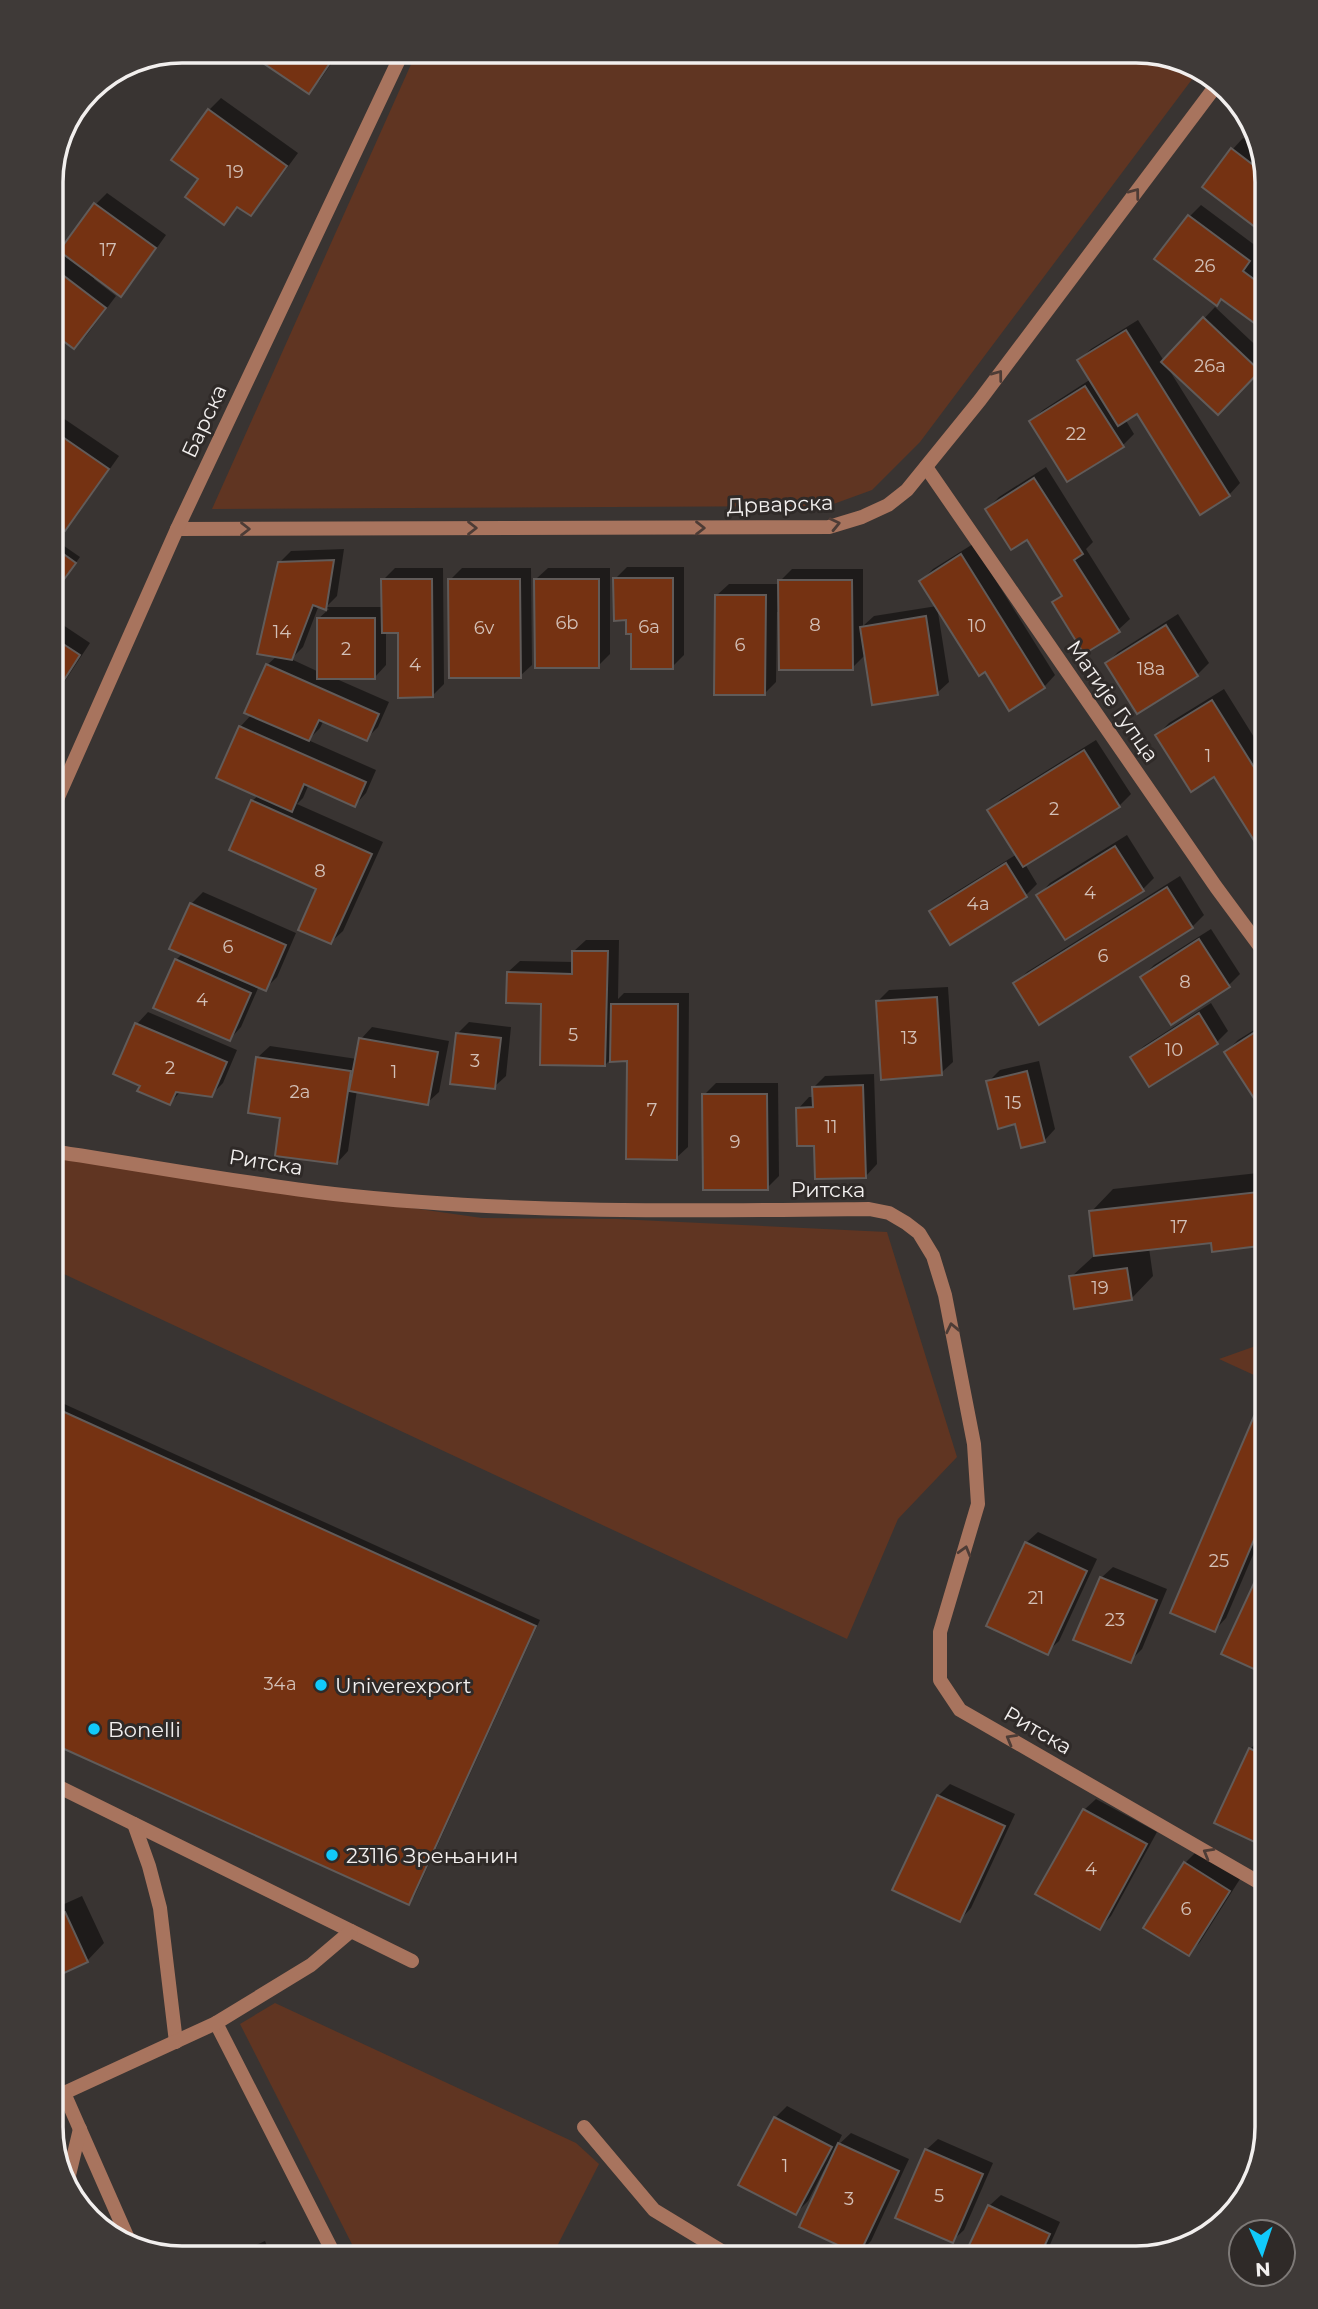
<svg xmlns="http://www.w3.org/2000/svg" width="1318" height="2309" font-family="Montserrat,sans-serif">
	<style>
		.green { fill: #603522 }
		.shadow { fill: #0007; fill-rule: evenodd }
		.building { fill: #753212; stroke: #615b59; stroke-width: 2 }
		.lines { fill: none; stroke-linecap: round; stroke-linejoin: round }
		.service { stroke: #a8745e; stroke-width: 14 }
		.minor { stroke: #a8745e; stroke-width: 14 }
		.tertiary { stroke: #a8745e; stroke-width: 14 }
		.oneway { stroke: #4d3c36 }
		.poi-dot { fill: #11cafb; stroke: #2f2a28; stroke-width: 2.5 }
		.labels { text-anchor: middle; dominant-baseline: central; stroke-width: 6; stroke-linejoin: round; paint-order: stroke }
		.number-label { font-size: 18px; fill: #d3c0b7 }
		.street-label { font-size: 21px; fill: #f2efee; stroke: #2f2a28 }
		.poi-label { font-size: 21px; fill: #f2efee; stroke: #2f2a28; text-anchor: start }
		.rim { fill: none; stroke: #f2efee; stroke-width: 3.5 }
	</style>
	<rect width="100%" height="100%" fill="#393432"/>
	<!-- green -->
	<g class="green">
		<path d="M417,51H1145L1199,70L920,442L872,490L828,506L212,509Z"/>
		<path d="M53,1157L482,1218L617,1219L887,1232L957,1457L898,1519L847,1639L51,1268Z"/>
		<path d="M1267,1342V1381L1219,1359Z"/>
		<path d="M275,2003L576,2143L599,2164L551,2258H359L240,2024Z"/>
	</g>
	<!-- shadow -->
	<g class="shadow">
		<path d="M252,51H340L320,80L309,92L251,52Z"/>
		<path d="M221,98L298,153L262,202L251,214L239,206L224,222L200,179L209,110Z"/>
		<path d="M1243,138L1260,150L1267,182V227L1263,231L1232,150Z"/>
		<path d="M107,193L166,235L132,283L121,294L96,276L94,279L116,296L86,336L74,347L66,341L51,361V246L60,253L96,204Z"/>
		<path d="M1201,205L1260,249L1254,258L1267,269V312L1257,323L1222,297L1190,216Z"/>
		<path d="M1215,307L1267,356V362L1218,413L1168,368L1240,483L1229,495L1137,412L1125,419L1134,434L1123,445L1031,421L1043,410L1091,379L1079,360L1091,349L1138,320L1164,361Z"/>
		<path d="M60,416L119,456L76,517L65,529L51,520V425Z"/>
		<path d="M1046,467L1093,542L1086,549L1130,619L1118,630L1054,603L1063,594L1027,538L987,509L999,497Z"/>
		<path d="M51,537L80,557L51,597Z"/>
		<path d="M973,544L1055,675L1044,687L985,670L921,581L933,569Z"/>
		<path d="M344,549L337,596L326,607H383V580L395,568H443L444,684L432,696L399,632L386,631V665L375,677H332L389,702L378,727L366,739L324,720L320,728L308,740L376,770L366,793L355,805L309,784L303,798L297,804L383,842L343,931L331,942L319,888L252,801L259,795L240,727L252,714L267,665L277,656L279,563L291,551ZM319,605L329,609L318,619L319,672L291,659L303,647Z"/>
		<path d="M627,567H684V655L672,667L633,632L615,579Z"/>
		<path d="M462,568H531L532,665L520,676L450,580Z"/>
		<path d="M548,568H610V654L598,666L536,579Z"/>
		<path d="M792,569H863V626L874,616L937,606L949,682L937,693L866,654L852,668L780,612H777L776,682L764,694L717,595L729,584H780V581Z"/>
		<path d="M1178,614L1209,663L1197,675L1107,663L1118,652Z"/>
		<path d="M51,617L90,643L51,702Z"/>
		<path d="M1224,689L1267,758V843L1260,848L1214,775L1157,735L1169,723Z"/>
		<path d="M1096,740L1131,794L1119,806L1025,864L1037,884L1026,895L931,911L943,900L1017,854L990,810L1001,799Z"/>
		<path d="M1127,835L1154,878L1142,890L1039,895L1050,883Z"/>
		<path d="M1180,876L1204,915L1192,927L1040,1023L1015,984L1027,972Z"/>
		<path d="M203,892L296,933L277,977L265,989L259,986L241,1027L230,1039L176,960L183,953L191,904Z"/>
		<path d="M1211,929L1240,974L1228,986L1142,977L1154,965Z"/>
		<path d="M586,940H619L618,999L624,993H689L688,1147L676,1158L629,1060H610L605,1065L543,1002L508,972L520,961L574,962V951Z"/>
		<path d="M948,987L953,1062L941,1073L877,1002L889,990Z"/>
		<path d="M1211,1003L1228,1031L1217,1042L1132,1057L1144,1046Z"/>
		<path d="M148,1012L237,1050L223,1083L211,1095L181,1091L170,1103L142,1085L116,1073L137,1024Z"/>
		<path d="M469,1022L511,1027L506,1076L494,1087L458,1033Z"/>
		<path d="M1267,1022V1103L1261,1107L1226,1052L1238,1040Z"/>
		<path d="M372,1027L449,1041L439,1092L427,1103L357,1090L348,1151L337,1163L282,1117L258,1057L270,1046L357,1059L361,1039Z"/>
		<path d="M1039,1061L1055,1129L1044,1141L1016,1121L988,1082L1000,1070Z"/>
		<path d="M874,1074L877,1164L866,1176L815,1144L798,1109L809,1097H814V1087L825,1076Z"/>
		<path d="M716,1083H778L779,1176L767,1188L704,1095Z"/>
		<path d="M1267,1172V1244L1214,1250L1213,1241L1149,1248L1153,1276L1131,1299L1071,1277L1096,1254L1091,1212L1113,1189Z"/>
		<path d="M51,1398L540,1620L414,1897L408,1903L51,1741Z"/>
		<path d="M1267,1406V1522L1226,1618L1215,1630L1256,1417Z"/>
		<path d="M1038,1532L1097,1559L1059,1641L1047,1652L1026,1543Z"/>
		<path d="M1267,1564V1673L1223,1653L1262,1569Z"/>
		<path d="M1113,1567L1167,1589L1142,1649L1130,1661L1101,1578Z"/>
		<path d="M1262,1738L1267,1740V1836L1260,1843L1250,1749Z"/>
		<path d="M950,1784L1015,1814L971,1908L960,1920L938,1796Z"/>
		<path d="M1096,1799L1157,1832L1111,1916L1100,1928L1084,1810Z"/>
		<path d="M1197,1851L1240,1879L1200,1942L1189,1954L1145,1927L1185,1863Z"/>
		<path d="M82,1896L104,1943L87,1961L54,1976L56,1981L51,1987V1910Z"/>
		<path d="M787,2106L842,2135L836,2147L851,2133L909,2159L871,2241L859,2253L830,2165L827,2164L808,2201L796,2213L775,2118Z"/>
		<path d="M938,2139L993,2163L964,2230L952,2241L926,2150Z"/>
		<path d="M1001,2195L1060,2222L1044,2258H965L989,2206Z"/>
		<path d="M265,2241L272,2258H227Z"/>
	</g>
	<!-- building -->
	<g class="building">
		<path d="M250,51H338L309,94L248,53Z"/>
		<path d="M208,109L287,166L251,216L237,207L224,225L185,197L198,179L171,160Z"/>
		<path d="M1231,148L1265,174L1267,228L1263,233L1202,187Z"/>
		<path d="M94,203L156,248L121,297L59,251Z"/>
		<path d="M1188,215L1250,261L1243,271L1267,289V311L1257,325L1221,299L1217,306L1154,259Z"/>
		<path d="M51,266L106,308L74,349L51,332Z"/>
		<path d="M1203,317L1260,371L1218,415L1161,362Z"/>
		<path d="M1126,330L1230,496L1200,515L1137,414L1118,426L1077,360Z"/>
		<path d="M51,341L60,347L51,359Z"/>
		<path d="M1085,386L1124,447L1067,482L1029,421Z"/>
		<path d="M51,429L109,469L65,531L51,522Z"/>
		<path d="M1034,478L1083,554L1074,560L1120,632L1084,654L1052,602L1062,596L1027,540L1011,550L985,509Z"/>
		<path d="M51,545L76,563L51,597Z"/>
		<path d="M961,554L1045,688L1009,711L985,672L979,676L919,581Z"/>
		<path d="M334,560L326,610L313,605L292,660L257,654L278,562Z"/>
		<path d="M613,578H673V669H631V634H626V620L614,621Z"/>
		<path d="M381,579H432L433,697L398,698V633H382Z"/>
		<path d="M448,579H520L521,678H449Z"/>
		<path d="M534,579H599V668H535Z"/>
		<path d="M778,580H852L853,670H779Z"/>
		<path d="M715,595H766L765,695H714Z"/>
		<path d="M926,616L938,695L872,705L860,627Z"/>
		<rect x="317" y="618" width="58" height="61"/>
		<path d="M1166,625L1198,676L1137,714L1105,663Z"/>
		<path d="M51,636L80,655L55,694L51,691Z"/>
		<path d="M266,664L379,714L367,741L319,720L309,741L244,713Z"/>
		<path d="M1212,700L1267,788V845L1260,850L1214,777L1191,792L1155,735Z"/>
		<path d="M239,726L366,782L355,807L304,784L292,812L216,778Z"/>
		<path d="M1084,750L1120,807L1023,867L987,810Z"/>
		<path d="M251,800L372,854L331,944L298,930L316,889L229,850Z"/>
		<path d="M1115,846L1144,891L1065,940L1036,895Z"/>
		<path d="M1006,863L1027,897L950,945L929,911Z"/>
		<path d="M1167,887L1193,928L1039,1025L1013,983Z"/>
		<path d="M190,903L286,945L266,991L169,949Z"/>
		<path d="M1199,939L1230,987L1171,1025L1140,977Z"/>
		<path d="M572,951H608L605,1066L540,1065L541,1004L506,1003L507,972L572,974Z"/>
		<path d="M175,959L251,993L230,1041L153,1008Z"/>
		<path d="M937,997L942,1075L881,1080L876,1001Z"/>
		<path d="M611,1004H678L677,1160L626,1159L627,1061L610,1062Z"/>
		<path d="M1199,1013L1218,1044L1149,1087L1130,1057Z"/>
		<path d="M135,1023L227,1062L212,1097L176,1092L170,1105L137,1091L140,1086L113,1074Z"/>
		<path d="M1260,1029L1267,1040V1105L1261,1109L1224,1052Z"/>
		<path d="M456,1033L501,1038L495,1089L450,1084Z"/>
		<path d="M359,1038L438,1052L428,1105L349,1091Z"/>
		<path d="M256,1057L351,1071L337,1164L275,1156L280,1118L248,1113Z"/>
		<path d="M1027,1071L1045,1142L1021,1148L1015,1124L998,1129L986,1081Z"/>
		<path d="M863,1085L866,1178L815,1179L814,1146H797L796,1108L813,1107L812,1087Z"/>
		<path d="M702,1094H767L768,1190H703Z"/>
		<path d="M1267,1191V1245L1212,1252L1211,1243L1094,1256L1089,1211Z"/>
		<path d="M1127,1268L1132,1300L1074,1309L1069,1276Z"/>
		<path d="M51,1406L536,1626L409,1905L51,1743Z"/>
		<path d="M1254,1416L1267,1421V1509L1215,1632L1170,1613Z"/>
		<path d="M1025,1542L1087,1571L1048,1655L986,1626Z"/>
		<path d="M1261,1568L1267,1571V1675L1221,1654Z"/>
		<path d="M1100,1577L1157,1600L1131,1663L1073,1640Z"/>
		<path d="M1249,1748L1267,1757V1831L1261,1845L1214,1823Z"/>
		<path d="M937,1795L1005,1826L960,1922L892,1890Z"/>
		<path d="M1083,1809L1147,1844L1100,1930L1035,1894Z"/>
		<path d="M1184,1862L1230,1891L1189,1956L1143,1928Z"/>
		<path d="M65,1912L88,1962L51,1979V1919Z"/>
		<path d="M774,2117L832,2147L796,2215L738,2185Z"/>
		<path d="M838,2143L899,2171L859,2255L799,2227Z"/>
		<path d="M925,2149L983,2174L953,2243L895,2218Z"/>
		<path d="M988,2205L1050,2234L1039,2258H963Z"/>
		<path d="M253,2252L256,2258H239Z"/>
	</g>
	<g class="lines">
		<!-- service -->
		<g class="service">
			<path d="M690,51L695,53"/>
			<path d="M51,1783L412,1961"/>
			<path d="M134,1824L149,1866L160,1908L176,2042"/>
			<path d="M216,2023L336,2258"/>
			<path d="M64,2093L130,2243"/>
			<path d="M51,2099L216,2023L311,1965L351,1931"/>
			<path d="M71,2192L69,2175L80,2129"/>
		</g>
		<!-- minor -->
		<g class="minor">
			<path d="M926,467L1216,887L1267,956"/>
			<path d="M177,529L829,527L862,517L888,505L907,490L980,400L1218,83"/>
			<path d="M51,1151C145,1165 239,1183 334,1194C511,1214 691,1211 869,1209L889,1213L906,1223L919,1233L933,1256L945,1295L974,1444L978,1504L940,1632V1680L960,1710L1267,1887"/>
			<path d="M584,2127L654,2210L733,2258"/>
		</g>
		<!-- tertiary -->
		<path class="tertiary" d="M51,813L177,529L403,51"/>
	</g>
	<!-- one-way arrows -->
	<defs><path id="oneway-chevron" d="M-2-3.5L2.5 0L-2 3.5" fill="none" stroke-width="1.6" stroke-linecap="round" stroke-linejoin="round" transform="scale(1.75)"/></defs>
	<g class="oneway">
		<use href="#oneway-chevron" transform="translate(1135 193) rotate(-53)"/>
		<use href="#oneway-chevron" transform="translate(998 375) rotate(-53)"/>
		<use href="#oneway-chevron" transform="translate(835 524) rotate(-13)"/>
		<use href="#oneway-chevron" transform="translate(472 528)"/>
		<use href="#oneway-chevron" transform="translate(700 528)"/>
		<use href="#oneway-chevron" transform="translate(245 529)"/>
		<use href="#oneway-chevron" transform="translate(952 1328) rotate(-102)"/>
		<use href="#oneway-chevron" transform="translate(965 1551) rotate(-74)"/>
		<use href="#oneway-chevron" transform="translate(1011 1739) rotate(-150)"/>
		<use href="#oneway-chevron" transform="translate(1208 1853) rotate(-150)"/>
	</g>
	<!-- markers -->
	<g class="poi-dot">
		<circle cx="321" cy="1685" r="7"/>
		<circle cx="94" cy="1729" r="7"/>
		<circle cx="332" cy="1855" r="7"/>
	</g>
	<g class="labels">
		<!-- number labels -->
		<g class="number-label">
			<text x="235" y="172">19</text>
			<text x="108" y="250">17</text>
			<text x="1205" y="266">26</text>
			<text x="1210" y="366">26a</text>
			<text x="1076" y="434">22</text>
			<text x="567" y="623">6b</text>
			<text x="815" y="625">8</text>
			<text x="977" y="626">10</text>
			<text x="649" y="627">6a</text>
			<text x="484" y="628">6v</text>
			<text x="282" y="632">14</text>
			<text x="740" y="645">6</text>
			<text x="346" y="649">2</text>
			<text x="415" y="665">4</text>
			<text x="1151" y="669">18a</text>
			<text x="1208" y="756">1</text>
			<text x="1054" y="809">2</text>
			<text x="320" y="871">8</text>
			<text x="1090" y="893">4</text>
			<text x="978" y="904">4a</text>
			<text x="228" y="947">6</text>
			<text x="1103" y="956">6</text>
			<text x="1185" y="982">8</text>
			<text x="202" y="1000">4</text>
			<text x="573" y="1035">5</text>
			<text x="909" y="1038">13</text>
			<text x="1174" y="1050">10</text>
			<text x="475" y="1061">3</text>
			<text x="170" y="1068">2</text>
			<text x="394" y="1072">1</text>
			<text x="300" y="1092">2a</text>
			<text x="1013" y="1103">15</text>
			<text x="652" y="1110">7</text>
			<text x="831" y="1127">11</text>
			<text x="735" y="1142">9</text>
			<text x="1179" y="1227">17</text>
			<text x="1100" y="1288">19</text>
			<text x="1219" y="1561">25</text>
			<text x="1036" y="1598">21</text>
			<text x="1115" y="1620">23</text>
			<text x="280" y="1684">34a</text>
			<text x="1091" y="1869">4</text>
			<text x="1186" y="1909">6</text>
			<text x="785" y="2166">1</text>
			<text x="939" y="2196">5</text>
			<text x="849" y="2199">3</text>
		</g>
		<!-- street labels -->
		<g class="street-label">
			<text transform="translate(204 421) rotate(-65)">Барска</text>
			<text transform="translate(780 504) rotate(-2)">Дрварска</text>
			<text transform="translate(1113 701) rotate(55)">Матије Гупца</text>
			<text transform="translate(266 1162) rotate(9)">Ритска</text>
			<text x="828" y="1189">Ритска</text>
			<text transform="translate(1038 1730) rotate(30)">Ритска</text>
		</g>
		<!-- poi labels -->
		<g class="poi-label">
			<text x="335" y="1685">Univerexport</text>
			<text x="108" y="1729">Bonelli</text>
			<text x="346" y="1855">23116 Зрењанин</text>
		</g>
	</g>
	<!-- crop -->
	<path d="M0 0H1318V2309H0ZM182 63H1136A119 119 0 0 1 1255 182V2127A119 119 0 0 1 1136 2246H182A119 119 0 0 1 63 2127V182A119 119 0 0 1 182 63Z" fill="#3f3a38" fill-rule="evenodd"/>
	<path class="rim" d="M182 63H1136A119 119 0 0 1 1255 182V2127A119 119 0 0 1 1136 2246H182A119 119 0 0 1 63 2127V182A119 119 0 0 1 182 63Z"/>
	<!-- north arrow -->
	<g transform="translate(1262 2253) rotate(177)"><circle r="33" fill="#2f2a28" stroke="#7d7977" stroke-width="2"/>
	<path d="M0-5L12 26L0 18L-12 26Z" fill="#11cafb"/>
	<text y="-10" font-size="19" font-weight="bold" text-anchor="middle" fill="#f2efee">N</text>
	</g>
</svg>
